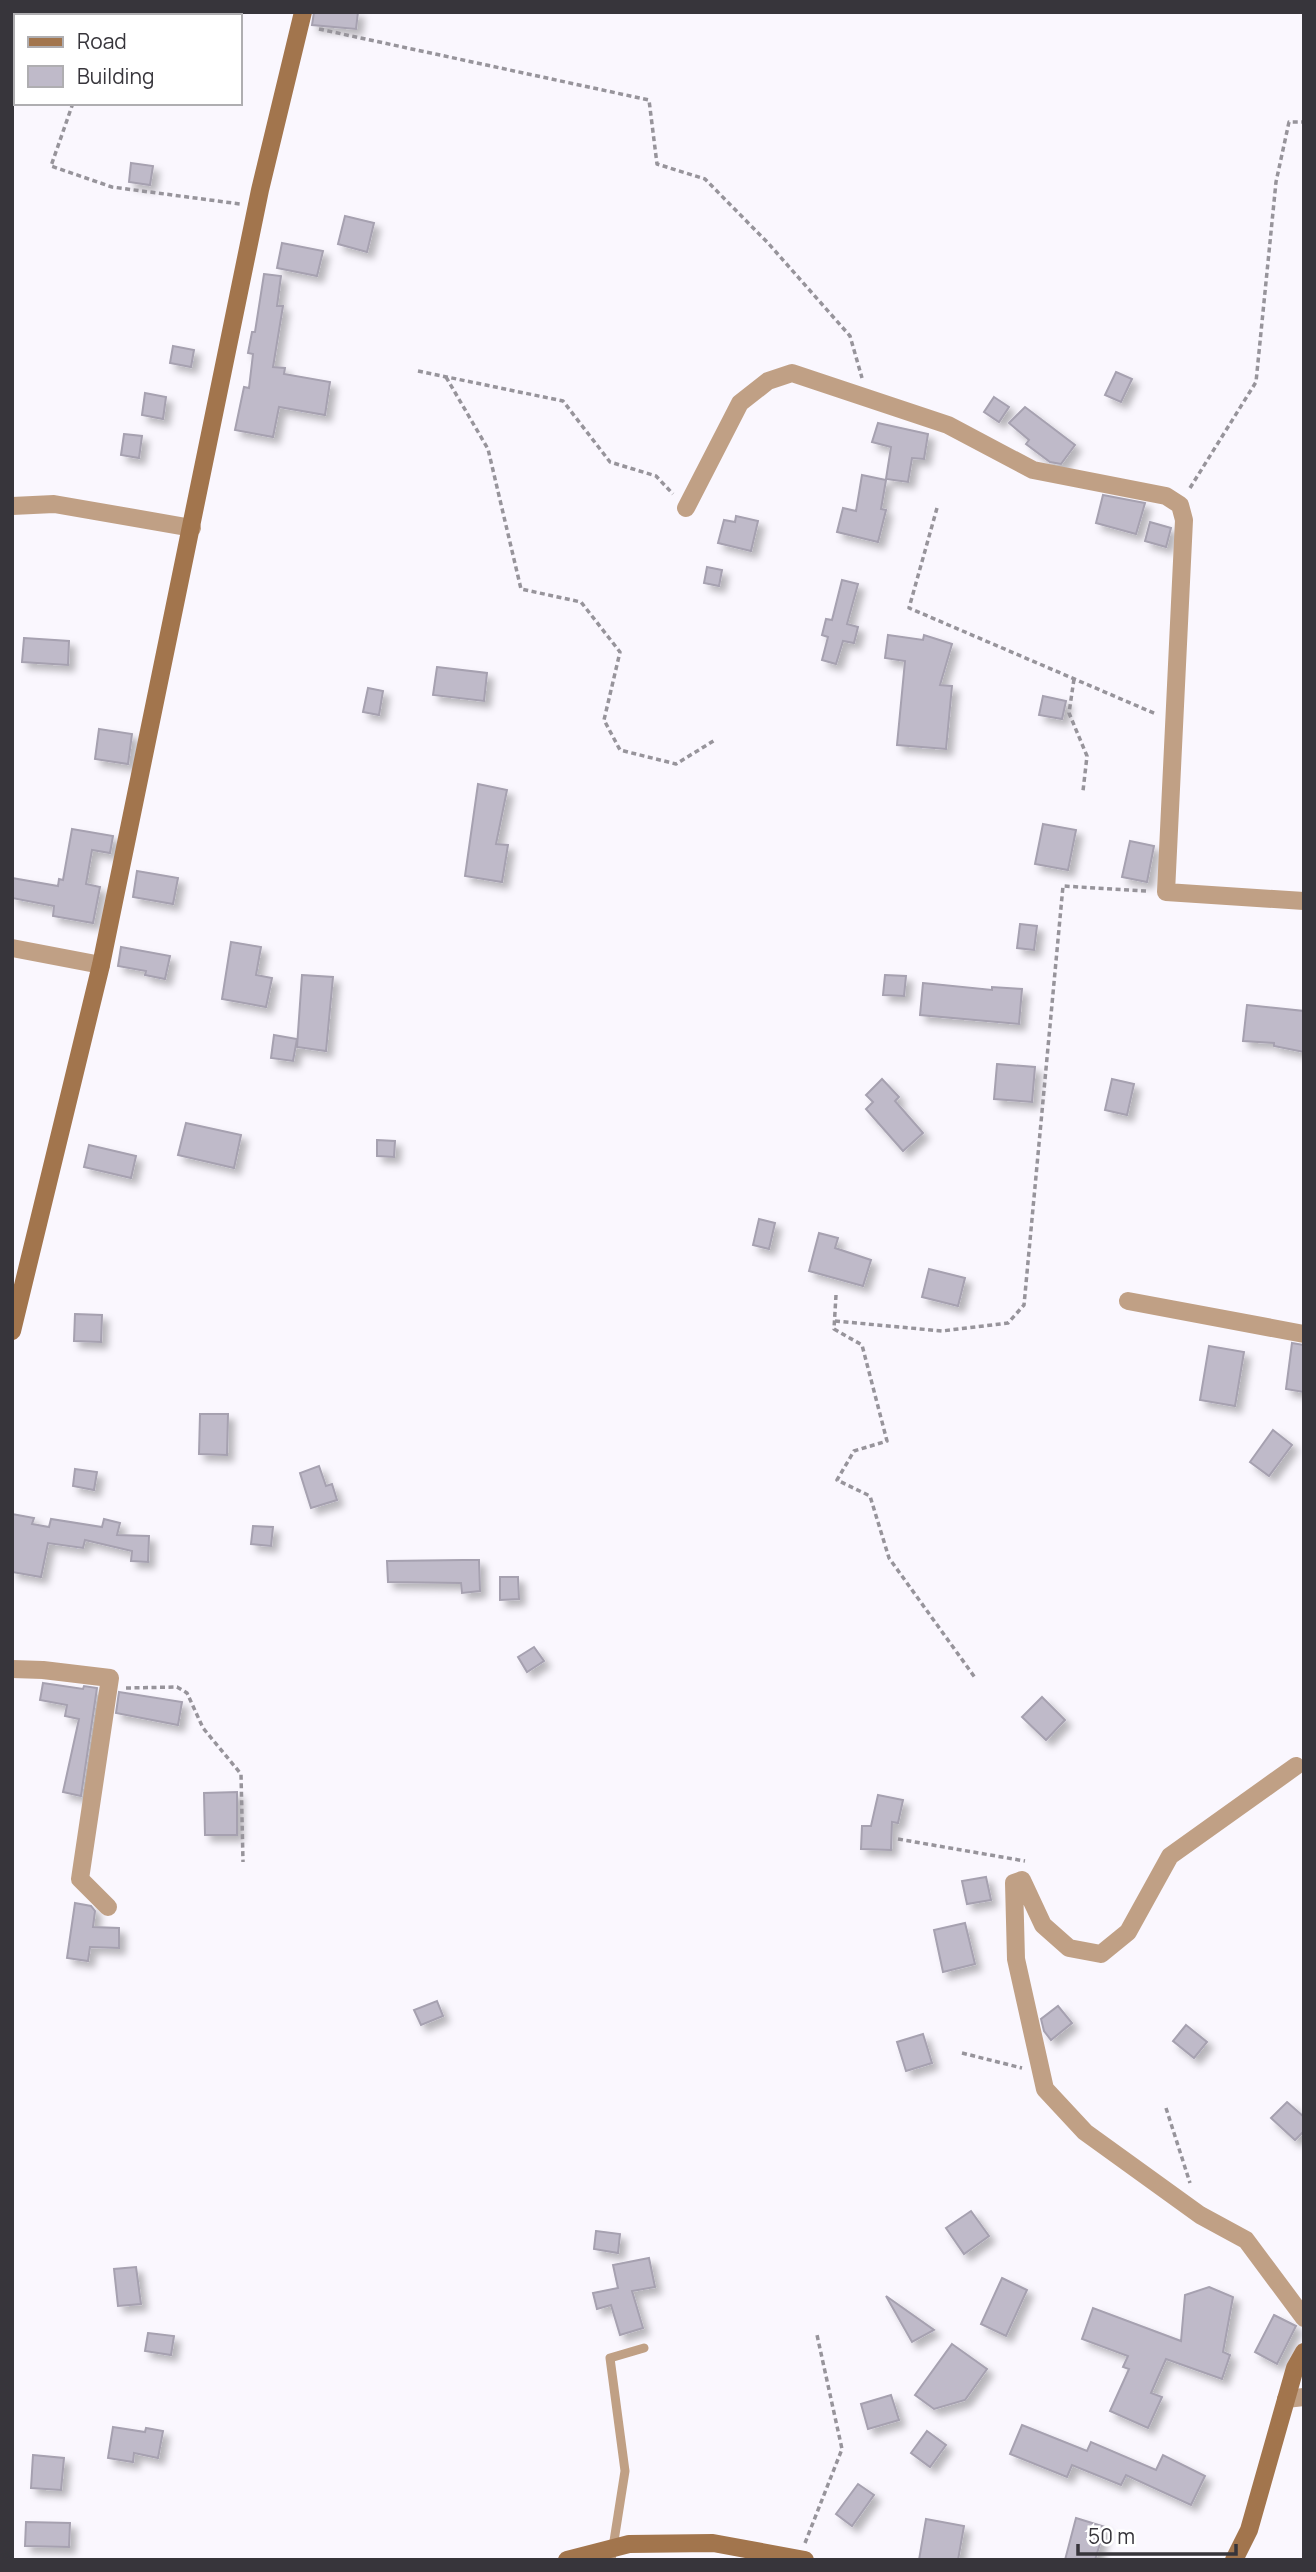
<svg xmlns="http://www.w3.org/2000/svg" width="1316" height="2572" font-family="Manrope,sans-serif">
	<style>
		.building { fill: #bfbac9; stroke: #a6a1b0; stroke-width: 2; filter: url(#shadow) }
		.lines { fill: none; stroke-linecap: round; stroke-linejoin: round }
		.path { stroke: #97949b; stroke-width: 3.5; stroke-dasharray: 5 3.5; stroke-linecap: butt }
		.lane { stroke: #c0a085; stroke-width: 9 }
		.street { stroke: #c0a085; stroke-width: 18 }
		.secondary { stroke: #a2754d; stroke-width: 18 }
	</style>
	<defs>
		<filter id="shadow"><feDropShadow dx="6" dy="6" stdDeviation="3.5" flood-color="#0004"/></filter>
	</defs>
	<rect width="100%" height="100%" fill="#faf7fe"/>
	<!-- building -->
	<g class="building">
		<path d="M314,12H358L356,29L312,25Z"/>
		<path d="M131,163L153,166L150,185L129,182Z"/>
		<path d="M345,216L374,223L367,252L338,244Z"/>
		<path d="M282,243L323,251L317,276L277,268Z"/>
		<path d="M264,274L281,276L277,306H283L273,367L285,368L284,374L330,382L325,415L279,407L273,437L235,430L244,387L249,388L253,354L248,353L252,332H255Z"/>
		<path d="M173,346L194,350L191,367L170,363Z"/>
		<path d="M1116,372L1132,379L1121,402L1105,395Z"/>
		<path d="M145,393L166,397L163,419L142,415Z"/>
		<path d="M994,397L1009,407L999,422L984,412Z"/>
		<path d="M1025,407L1075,445L1061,464L1050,462L1026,444L1029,440L1009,423Z"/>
		<path d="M878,423L928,434L924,459L912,458L908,482L886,479L891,447L872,442Z"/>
		<path d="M124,434L142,436L139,458L121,455Z"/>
		<path d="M862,475L886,480L881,509L886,510L878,542L837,532L843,508L856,511Z"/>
		<path d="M1103,495L1145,503L1136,534L1096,523Z"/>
		<path d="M736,516L758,521L751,551L718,543L724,520L735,522Z"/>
		<path d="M1150,522L1171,528L1166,547L1145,541Z"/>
		<path d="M707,567L722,570L719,586L704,583Z"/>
		<path d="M842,580L858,584L847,624L858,627L854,643L843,641L836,664L822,660L828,637L822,635L826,619L832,620Z"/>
		<path d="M888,635L923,640L924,635L952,644L940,685L952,686L946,749L897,745L905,661L885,658Z"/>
		<path d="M24,638L69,641L68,665L22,662Z"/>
		<path d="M437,667L487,673L484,701L433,695Z"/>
		<path d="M368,688L383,691L379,715L363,712Z"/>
		<path d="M1043,696L1066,701L1062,719L1039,715Z"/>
		<path d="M99,729L132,734L128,764L95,759Z"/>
		<path d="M478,784L507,790L496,844L508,845L502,882L465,876Z"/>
		<path d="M1043,824L1076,830L1068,870L1035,864Z"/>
		<path d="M72,829L113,836L110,853L92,850L86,884L100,887L93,923L53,916L54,906L12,898V878L58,886L59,879L63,880Z"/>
		<path d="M1130,841L1154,846L1147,882L1122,877Z"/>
		<path d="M137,871L178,878L173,904L133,897Z"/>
		<path d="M1020,924L1037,926L1034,950L1017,948Z"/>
		<path d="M231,942L261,947L256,975L272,978L266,1007L222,999Z"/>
		<path d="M121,947L170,956L165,979L145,975L146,971L118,966Z"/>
		<path d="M302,975L333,977L326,1051L297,1047Z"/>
		<path d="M885,975L906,976L904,996L883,995Z"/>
		<path d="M923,983L992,990V987L1022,989L1019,1024L920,1015Z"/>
		<path d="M1247,1005L1304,1011V1052L1274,1046V1043L1243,1041Z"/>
		<path d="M274,1035L297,1039L293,1061L271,1058Z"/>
		<path d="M997,1064L1035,1067L1032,1102L994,1099Z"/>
		<path d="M882,1079L899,1097L895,1101L923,1133L903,1151L866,1109L873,1102L866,1095Z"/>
		<path d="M1112,1079L1134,1084L1127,1115L1105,1110Z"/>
		<path d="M186,1123L241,1135L234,1168L178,1155Z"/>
		<path d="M377,1140L395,1141L394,1157L377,1156Z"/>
		<path d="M89,1145L136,1156L131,1178L84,1167Z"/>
		<path d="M759,1219L775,1223L769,1249L753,1245Z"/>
		<path d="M819,1233L838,1238L835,1248L871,1260L863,1286L809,1271Z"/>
		<path d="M929,1269L965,1278L958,1306L922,1297Z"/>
		<path d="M75,1314L102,1315L101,1342L74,1341Z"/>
		<path d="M1292,1343L1304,1345V1392L1286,1389Z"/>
		<path d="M1209,1346L1244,1352L1235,1406L1200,1400Z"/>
		<path d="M200,1414H228L227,1455L199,1454Z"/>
		<path d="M1273,1430L1292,1445L1269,1476L1250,1462Z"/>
		<path d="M319,1466L326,1486L332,1484L337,1500L311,1508L300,1473Z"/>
		<path d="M75,1469L97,1472L94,1490L73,1486Z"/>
		<path d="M12,1514L34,1518L32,1524L49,1527L51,1519L102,1527L104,1519L120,1523L117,1535L149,1536L148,1562L131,1561L132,1551L85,1540L83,1548L48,1543L41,1577L12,1572Z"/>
		<path d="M253,1526L273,1527L271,1546L251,1544Z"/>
		<path d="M463,1560H479L480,1591L462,1593L461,1583L388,1582L387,1561Z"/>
		<path d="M500,1577H518L519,1599L500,1600Z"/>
		<path d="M534,1647L544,1661L527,1672L518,1657Z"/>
		<path d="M43,1683L83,1689L84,1686L97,1688L81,1796L63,1792L79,1719L65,1716L67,1705L40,1700Z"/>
		<path d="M119,1692L182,1702L178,1725L116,1713Z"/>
		<path d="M1042,1697L1065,1720L1046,1740L1022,1717Z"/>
		<path d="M237,1792V1835H205L204,1793Z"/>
		<path d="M878,1795L903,1800L898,1823L892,1822L891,1850L861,1849L862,1826H871Z"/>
		<path d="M986,1877L991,1900L967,1904L962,1881Z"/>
		<path d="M75,1903L91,1906L95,1911L93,1927L119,1928V1948L90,1947L88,1961L67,1958Z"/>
		<path d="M965,1923L975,1964L943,1972L934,1930Z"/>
		<path d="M437,2001L443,2016L421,2025L414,2010Z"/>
		<path d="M1058,2006L1072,2023L1051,2040L1044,2031L1041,2019Z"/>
		<path d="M1186,2025L1207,2042L1194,2058L1173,2041Z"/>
		<path d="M923,2034L932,2063L906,2071L897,2042Z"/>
		<path d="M1287,2102L1304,2117V2131L1295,2140L1271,2118Z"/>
		<path d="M971,2211L989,2236L964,2254L946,2228Z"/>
		<path d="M596,2231L620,2234L618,2253L594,2249Z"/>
		<path d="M649,2258L655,2287L632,2291L643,2328L620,2335L611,2305L597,2309L593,2293L618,2288L613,2265Z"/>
		<path d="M136,2267L141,2304L118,2306L114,2269Z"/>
		<path d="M1002,2278L1027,2290L1006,2336L981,2324Z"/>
		<path d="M1209,2287L1233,2297L1223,2352L1230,2355L1222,2379L1166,2359L1151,2393L1162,2397L1148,2428L1110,2411L1129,2369L1123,2367L1128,2356L1082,2339L1093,2308L1181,2341L1185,2295Z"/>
		<path d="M886,2296L934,2330L912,2342Z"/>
		<path d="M1274,2315L1296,2326L1277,2364L1255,2352Z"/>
		<path d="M148,2333L174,2336L171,2355L145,2351Z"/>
		<path d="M952,2344L987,2369L965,2400L934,2409L915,2395Z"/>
		<path d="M891,2395L899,2420L868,2429L861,2404Z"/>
		<path d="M1022,2425L1087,2451L1091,2442L1156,2470L1163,2455L1205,2476L1191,2505L1126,2475L1121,2485L1072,2465L1067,2477L1010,2454Z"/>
		<path d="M113,2427L145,2432L146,2428L163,2431L158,2458L134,2453L133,2462L108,2458Z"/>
		<path d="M927,2431L946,2445L930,2467L911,2453Z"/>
		<path d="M33,2455L64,2458L61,2490L31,2488Z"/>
		<path d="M858,2484L874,2495L852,2526L836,2514Z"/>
		<path d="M1076,2518L1105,2527L1095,2560H1065Z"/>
		<path d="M926,2519L964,2526L958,2560H919Z"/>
		<path d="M26,2522L70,2523L69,2547L25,2546Z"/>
	</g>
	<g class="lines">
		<!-- path -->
		<g class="path">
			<path d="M82,16V12"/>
			<path d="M319,29L649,100L657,164L705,179L768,243L850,336L862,378"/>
			<path d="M73,103L51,166L112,187L240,204"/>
			<path d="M418,371L563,401L610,462L656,476L673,494"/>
			<path d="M446,377L488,449L521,589L581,602L620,652L604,720L620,750L676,764L715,740"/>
			<path d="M1190,488L1256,382L1276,182L1289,122H1304"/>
			<path d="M937,508L909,608L1156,714"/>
			<path d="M1074,679L1069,713L1087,756L1083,791"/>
			<path d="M836,1295L834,1329L862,1345L887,1441L854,1451L837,1480L870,1496L889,1558L976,1679"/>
			<path d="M835,1321L942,1331L1008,1323L1024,1305L1063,886L1146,891"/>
			<path d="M126,1688L177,1687L187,1693L203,1728L241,1774L243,1862"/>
			<path d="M898,1839L1025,1861"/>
			<path d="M962,2053L1022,2068"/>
			<path d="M1166,2108L1190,2183"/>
			<path d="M805,2543L842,2449L817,2335"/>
		</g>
		<!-- lane -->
		<path class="lane" d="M611,2560L625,2471L610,2358L644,2348"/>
		<!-- street -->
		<g class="street">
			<path d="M12,506L54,504L192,528"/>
			<path d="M686,508L740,403L768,381L792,373L948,425L1033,470L1166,496L1180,505L1184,520L1166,892L1304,901"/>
			<path d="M12,948L101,965"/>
			<path d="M1128,1301L1304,1334"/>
			<path d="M12,1669L43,1670L110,1678L80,1879L108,1907"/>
			<path d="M1296,1766L1170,1856L1128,1932L1101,1954L1069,1948L1043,1925L1022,1880L1014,1883L1016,1959L1045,2089L1085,2132L1200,2215L1246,2240L1304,2318"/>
			<path d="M1286,2399L1304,2397"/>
		</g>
		<!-- secondary -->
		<g class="secondary">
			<path d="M12,1331L101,965L260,190L303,12"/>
			<path d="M567,2560L629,2544L713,2543L805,2560"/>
			<path d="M1234,2560L1249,2530L1295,2368L1304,2352"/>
		</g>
	</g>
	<!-- border -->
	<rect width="1316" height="2572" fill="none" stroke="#37353b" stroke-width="28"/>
	<!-- legend -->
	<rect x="14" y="14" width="228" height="91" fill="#ffffff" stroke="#afaeb1" stroke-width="2"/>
	<rect x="28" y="37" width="35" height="10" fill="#a2754d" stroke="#afaeb1" stroke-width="2"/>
	<text x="77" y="49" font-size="21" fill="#37353b">Road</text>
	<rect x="28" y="66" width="35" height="21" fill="#bfbac9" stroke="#afaeb1" stroke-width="2"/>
	<text x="77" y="84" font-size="21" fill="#37353b">Building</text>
	<!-- scale -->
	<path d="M1078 2544v10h158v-10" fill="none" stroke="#37353b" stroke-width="3.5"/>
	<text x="1088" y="2544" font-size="21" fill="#37353b" stroke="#ffffff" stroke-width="5" paint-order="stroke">50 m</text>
</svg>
